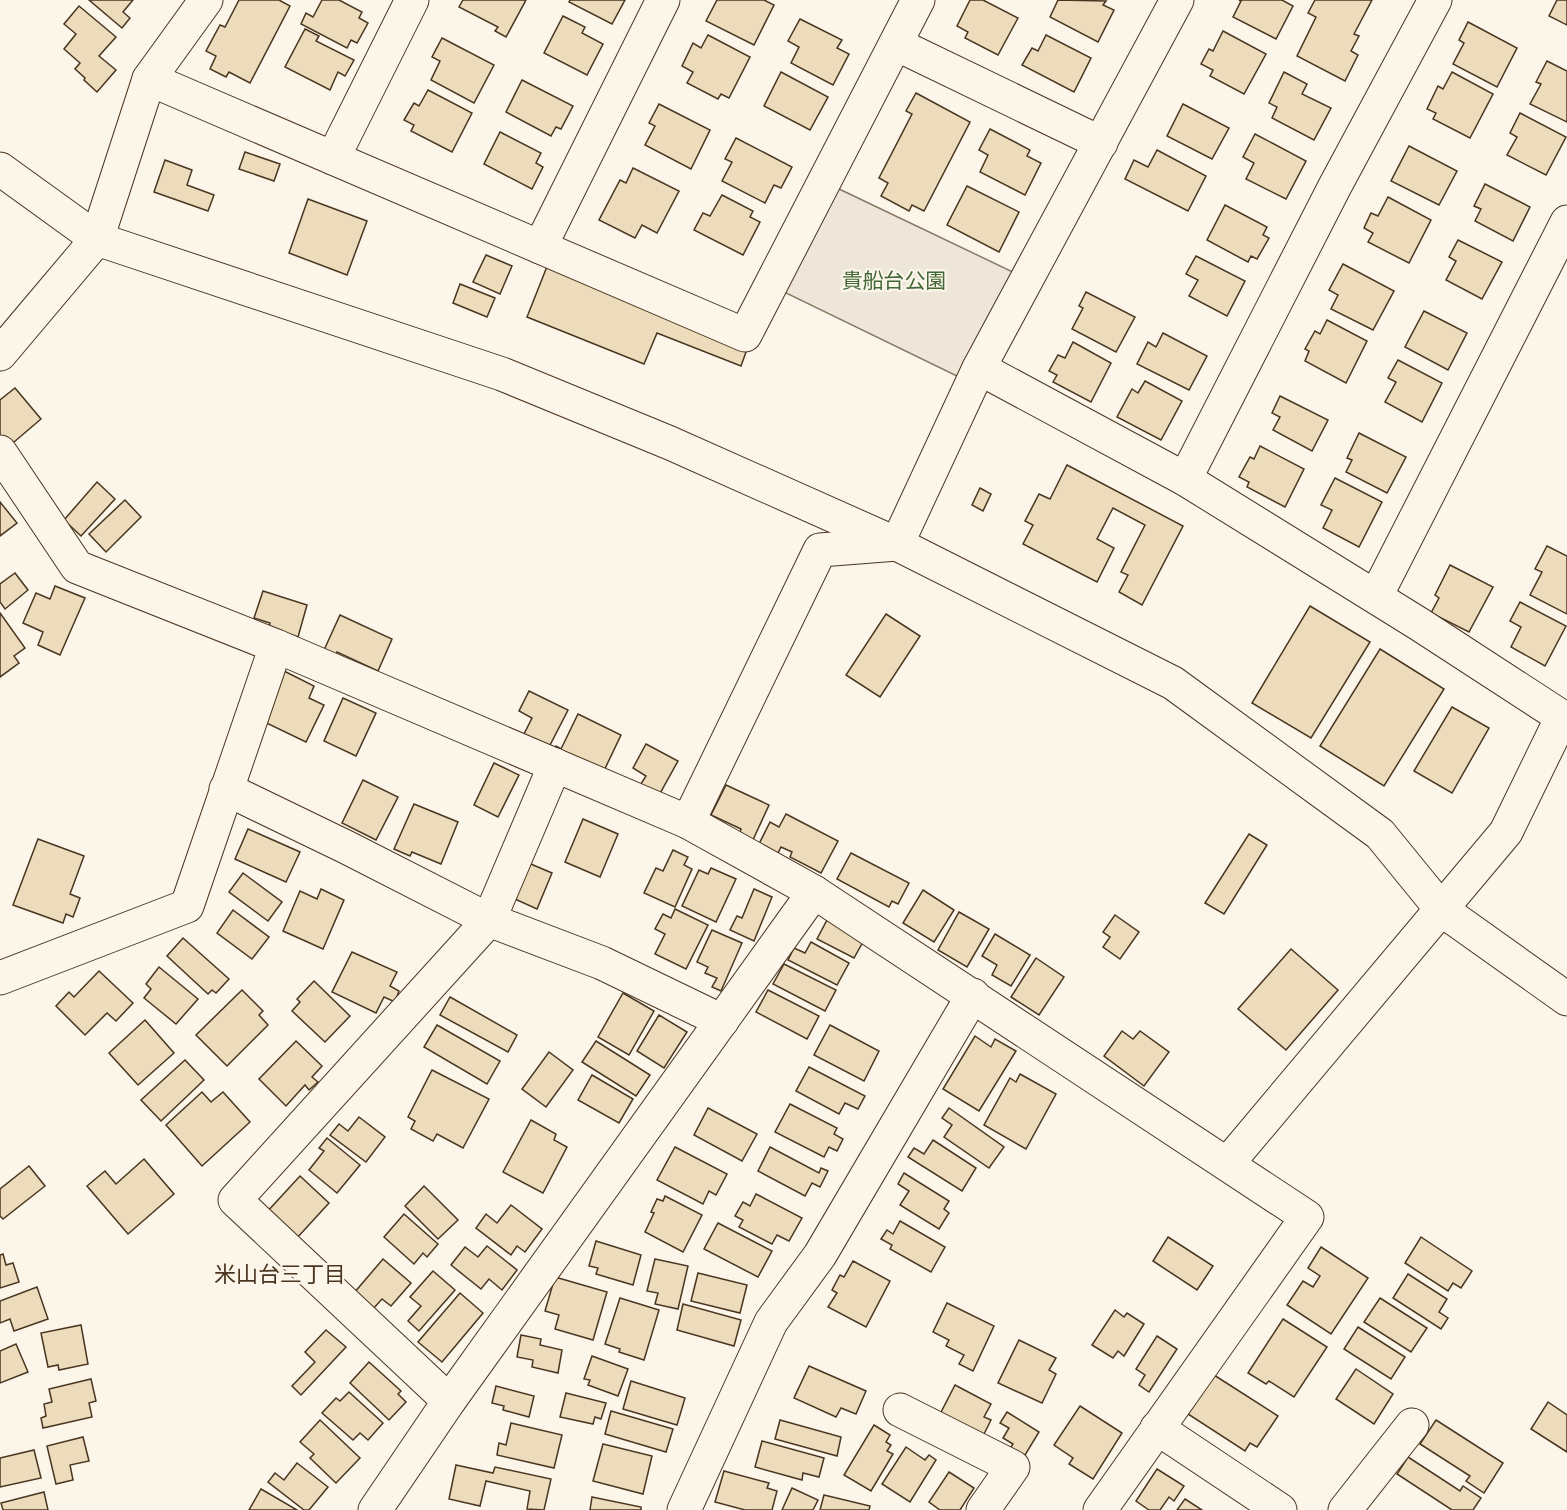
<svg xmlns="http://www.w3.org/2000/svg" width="1567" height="1510" font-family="'Open Sans','Noto Sans JP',sans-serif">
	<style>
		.green { fill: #ede6d9; stroke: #887966; stroke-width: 1.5 }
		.building { fill: #ecdcbc; stroke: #4a3520; stroke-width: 1.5 }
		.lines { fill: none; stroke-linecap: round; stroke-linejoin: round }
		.street-casing { stroke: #4a3520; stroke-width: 35 }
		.secondary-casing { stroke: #4a3520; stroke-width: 35 }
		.street { stroke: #fbf6e9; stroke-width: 33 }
		.secondary { stroke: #fbf6e9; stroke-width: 33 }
		.labels { text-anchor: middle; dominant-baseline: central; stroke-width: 4.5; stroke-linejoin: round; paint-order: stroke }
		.park-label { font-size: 21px; fill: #436837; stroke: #fbf6e9 }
		.neighbourhood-label { font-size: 22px; fill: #4a3520; stroke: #fbf6e9 }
	</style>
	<rect width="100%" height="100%" fill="#fbf6e9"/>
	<!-- green -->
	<path class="green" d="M837,188L1017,274L961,378L784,292Z"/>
	<!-- building -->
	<g class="building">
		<path d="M89,0H133L123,12L130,18L122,28Z"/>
		<path d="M239,0H279L290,6L250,83L229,72L226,77L210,69L216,56L206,51L220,25L225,27Z"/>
		<path d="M322,0H339L362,12L359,18L368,23L357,43L351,40L347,48L301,24L306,13L313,17Z"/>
		<path d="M463,0H526L506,37L495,31L498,27L459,7Z"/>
		<path d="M570,0H625L612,24L569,2Z"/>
		<path d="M717,0H764L774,5L754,45L706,21Z"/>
		<path d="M970,0H983L1018,18L998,55L965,38L968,32L957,26Z"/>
		<path d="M1058,0L1106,1L1103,5L1114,10L1098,42L1050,17Z"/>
		<path d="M1239,0H1282L1293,6L1276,39L1233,17L1241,1Z"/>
		<path d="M1315,0H1372L1354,34L1359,36L1351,51L1358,55L1345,81L1297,56L1316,17L1308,13Z"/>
		<path d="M1557,0H1567V25L1549,16Z"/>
		<path d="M79,6L116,37L99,56L116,70L97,92L84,80L85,78L75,69L80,63L64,49L76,34L64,24Z"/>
		<path d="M563,16L585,27L582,33L603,44L587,75L544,53Z"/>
		<path d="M800,19L842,40L837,48L849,54L833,85L791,63L799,47L788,41Z"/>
		<path d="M1468,22L1517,48L1497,87L1453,64L1464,43L1459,40Z"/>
		<path d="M305,29L319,36L316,41L354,60L345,76L338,72L330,90L285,67Z"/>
		<path d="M1223,31L1266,54L1244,94L1210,76L1213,70L1201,64L1209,49L1213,51Z"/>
		<path d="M708,35L750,57L729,98L721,94L718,99L687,83L693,72L682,66L693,43L701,48Z"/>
		<path d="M1046,35L1091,58L1074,92L1022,65L1032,48L1038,51Z"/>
		<path d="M442,38L494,65L474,103L431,80L440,61L432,57Z"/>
		<path d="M1547,61L1567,71V122L1530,104L1541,84L1536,82Z"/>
		<path d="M781,72L828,97L810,130L764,106Z"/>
		<path d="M1284,72L1307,84L1302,94L1331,108L1314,140L1272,118L1277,107L1269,103Z"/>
		<path d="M1452,72L1493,94L1470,138L1433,119L1436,113L1427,109L1438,86L1443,89Z"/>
		<path d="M522,80L573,106L561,129L556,127L551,136L506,112Z"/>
		<path d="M428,90L472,113L452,152L411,131L414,125L404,120L414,103L419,106Z"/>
		<path d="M916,93L970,122L924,211L912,205L909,211L881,196L888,183L879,178L912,114L906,111Z"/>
		<path d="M659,104L710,130L691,169L645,145L655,126L649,123Z"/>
		<path d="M1183,104L1229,128L1212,159L1167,136Z"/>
		<path d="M1520,113L1566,137L1546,175L1507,155L1517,137L1510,133Z"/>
		<path d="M990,129L1030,150L1027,156L1041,163L1025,195L980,172L988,155L979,150Z"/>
		<path d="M500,132L541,153L536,163L543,167L532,189L484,164Z"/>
		<path d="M1255,134L1306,161L1286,199L1246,179L1254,163L1243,157Z"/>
		<path d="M736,138L792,167L781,188L774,185L765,203L722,181L732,162L725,159Z"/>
		<path d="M1409,146L1457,171L1439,205L1391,181Z"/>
		<path d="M1157,150L1206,176L1188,211L1125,179L1134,160L1148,167Z"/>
		<path d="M245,152L280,164L274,181L239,169Z"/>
		<path d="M165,160L192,170L187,185L214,195L208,211L154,192Z"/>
		<path d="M633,168L679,191L657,233L642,225L635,238L599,220L620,180L626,183Z"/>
		<path d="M1485,184L1530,207L1513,241L1475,221L1481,209L1474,206Z"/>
		<path d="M967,186L1019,212L999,252L947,225Z"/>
		<path d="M722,195L753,211L750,217L760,222L743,255L694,230L703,213L710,216Z"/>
		<path d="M1388,197L1431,220L1409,263L1368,242L1373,233L1364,228L1371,213L1378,216Z"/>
		<path d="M308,199L367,221L347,275L289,253Z"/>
		<path d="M1225,205L1267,227L1263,235L1269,238L1257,259L1251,256L1248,262L1207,240Z"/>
		<path d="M1458,240L1502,262L1482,299L1446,280L1456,261L1449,257Z"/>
		<path d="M486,255L512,266L500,294L473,282Z"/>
		<path d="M1196,256L1245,281L1227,316L1189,296L1198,280L1186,274Z"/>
		<path d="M550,259L751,338L741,366L657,333L644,364L527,317Z"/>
		<path d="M1343,264L1394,291L1373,330L1331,309L1338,295L1329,290Z"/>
		<path d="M460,284L495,298L487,317L453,303Z"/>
		<path d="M1086,292L1135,317L1116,352L1072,329L1083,308L1079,306Z"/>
		<path d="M1424,311L1467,333L1448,370L1405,347Z"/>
		<path d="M1327,320L1367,341L1346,383L1305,361L1309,351L1305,349L1315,331L1320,334Z"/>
		<path d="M1163,333L1207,356L1189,390L1137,364L1148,342L1156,347Z"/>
		<path d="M1073,342L1111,363L1091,402L1053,382L1057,375L1049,371L1058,355L1065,358Z"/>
		<path d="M1398,360L1442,383L1422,422L1385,402L1396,382L1388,378Z"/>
		<path d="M1145,381L1182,401L1161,440L1117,417L1132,389L1138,393Z"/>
		<path d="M15,388L41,419L7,448L0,439V400Z"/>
		<path d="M1280,396L1328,420L1312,451L1273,430L1280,417L1272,413Z"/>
		<path d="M1359,433L1406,457L1387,493L1346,472L1352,460L1347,458Z"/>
		<path d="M1260,446L1304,469L1285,507L1247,487L1249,482L1239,477L1250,457L1254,459Z"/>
		<path d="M1067,465L1183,526L1142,605L1119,592L1128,575L1121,572L1145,525L1113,508L1097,539L1114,548L1097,582L1023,544L1033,525L1025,521L1039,494L1050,499Z"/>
		<path d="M1335,478L1382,502L1359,547L1323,528L1332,510L1321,505Z"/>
		<path d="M97,482L115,499L81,536L64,520Z"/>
		<path d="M980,488L991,494L983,511L972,505Z"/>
		<path d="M125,500L141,517L106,552L89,534Z"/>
		<path d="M0,502L17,523L0,536Z"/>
		<path d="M1547,546L1567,556V614L1530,595L1542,572L1535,569Z"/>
		<path d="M1450,565L1493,587L1469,632L1431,613L1439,598L1435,595Z"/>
		<path d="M15,573L28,590L5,609L0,602V584Z"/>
		<path d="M55,586L85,598L60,655L38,645L43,632L23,623L36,593L50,599Z"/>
		<path d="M263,591L307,605L298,637L269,627L270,623L254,618Z"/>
		<path d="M1520,602L1566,626L1545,666L1511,647L1521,627L1510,621Z"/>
		<path d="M1310,606L1370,642L1311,738L1252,703Z"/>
		<path d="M0,613L25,648L14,656L19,663L0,677Z"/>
		<path d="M886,614L920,636L880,697L846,675Z"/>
		<path d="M340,615L392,639L378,671L337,652L336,655L324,650Z"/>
		<path d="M1380,649L1444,689L1384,786L1320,746Z"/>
		<path d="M284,671L314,686L309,698L324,705L306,742L256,718Z"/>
		<path d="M529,691L568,710L547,751L522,738L532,718L519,711Z"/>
		<path d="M343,698L376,713L356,756L324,741Z"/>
		<path d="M1452,707L1489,728L1452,793L1414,771Z"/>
		<path d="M578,714L621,735L601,777L553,753L556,746L561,749Z"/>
		<path d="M646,744L678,761L658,797L639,787L646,776L633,768Z"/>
		<path d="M494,763L519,775L498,817L474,805Z"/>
		<path d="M363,780L398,797L376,840L342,823Z"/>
		<path d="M726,785L769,805L752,842L739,836L741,829L711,815Z"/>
		<path d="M414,804L458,822L441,864L412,852L410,856L394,849Z"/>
		<path d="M786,814L838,841L821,873L790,857L792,852L781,847L777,855L758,846L770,822L779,827Z"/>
		<path d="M583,819L618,834L600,877L565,862Z"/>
		<path d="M248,829L300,852L286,882L235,859Z"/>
		<path d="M1249,834L1267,845L1224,914L1205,903Z"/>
		<path d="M38,839L84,856L70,894L80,898L73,917L66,914L63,923L13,905Z"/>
		<path d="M673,850L688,857L684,865L692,869L675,907L644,893L656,868L663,871Z"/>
		<path d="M851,853L909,883L898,904L892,901L889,907L837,879Z"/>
		<path d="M519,859L552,873L537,909L504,894Z"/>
		<path d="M711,868L736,879L716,922L682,906L699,870L708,874Z"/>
		<path d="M243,873L282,902L268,921L229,892Z"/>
		<path d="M321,889L344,900L323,949L283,931L300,891L317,899Z"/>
		<path d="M754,889L772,897L754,941L730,930L737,916L742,918Z"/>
		<path d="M923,890L954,910L934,942L903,923Z"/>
		<path d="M675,909L708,925L686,969L655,954L665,934L655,929L663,914L671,918Z"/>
		<path d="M233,910L269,937L252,959L217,933Z"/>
		<path d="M959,912L989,929L967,967L938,950Z"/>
		<path d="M1115,915L1139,932L1120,959L1103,947L1110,937L1103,932Z"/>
		<path d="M827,920L864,940L854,958L817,939Z"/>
		<path d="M712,930L742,943L721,991L712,987L717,978L705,973L708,967L697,962Z"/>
		<path d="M995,934L1030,955L1011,986L992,975L997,965L982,956Z"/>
		<path d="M183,938L229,979L216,993L212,990L208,994L167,956Z"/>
		<path d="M811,942L849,963L837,985L788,960L794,948L805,953Z"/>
		<path d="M1291,949L1338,990L1286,1050L1238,1009Z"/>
		<path d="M352,952L397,972L390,986L399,991L395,1002L384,997L376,1013L332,992Z"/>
		<path d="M1036,958L1064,977L1039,1015L1011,997Z"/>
		<path d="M784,964L836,990L825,1011L773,984Z"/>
		<path d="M159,967L198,999L176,1024L144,998L151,989L146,984Z"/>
		<path d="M99,971L133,1003L116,1021L107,1013L85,1035L56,1006L69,992L74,997Z"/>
		<path d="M314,981L350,1016L325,1042L292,1011L300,1002L297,999Z"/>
		<path d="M242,990L263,1011L259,1015L268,1025L227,1066L196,1035Z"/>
		<path d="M768,990L819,1016L807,1039L756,1012Z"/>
		<path d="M623,993L654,1011L629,1055L598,1037Z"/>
		<path d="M450,997L517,1035L508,1052L440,1015Z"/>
		<path d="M659,1015L687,1032L664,1068L637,1051Z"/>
		<path d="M145,1020L174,1053L138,1085L109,1053Z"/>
		<path d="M437,1025L500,1061L487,1084L424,1047Z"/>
		<path d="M830,1025L879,1051L864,1081L814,1055Z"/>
		<path d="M1122,1031L1133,1039L1140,1031L1169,1052L1144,1086L1104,1056Z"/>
		<path d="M975,1036L991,1047L995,1039L1016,1051L979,1111L943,1089Z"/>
		<path d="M296,1041L322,1066L312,1077L318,1082L309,1090L305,1085L286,1106L259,1079Z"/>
		<path d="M596,1041L650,1075L636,1096L582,1062Z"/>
		<path d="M549,1052L573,1070L546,1107L522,1089Z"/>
		<path d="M185,1060L204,1080L161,1121L141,1100Z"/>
		<path d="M809,1067L865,1096L858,1109L845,1103L839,1114L796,1091Z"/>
		<path d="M432,1070L489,1099L463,1148L437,1134L433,1141L411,1129L415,1121L408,1117Z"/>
		<path d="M1020,1074L1056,1094L1026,1149L984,1125L1010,1078L1016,1082Z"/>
		<path d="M592,1075L633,1099L619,1123L578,1100Z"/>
		<path d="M202,1092L211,1102L223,1092L250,1122L202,1166L166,1125Z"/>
		<path d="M790,1104L837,1128L834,1134L843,1139L837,1151L829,1147L824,1157L775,1132Z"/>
		<path d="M708,1108L757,1134L742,1161L694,1135Z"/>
		<path d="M949,1108L1004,1147L989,1168L944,1137L952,1125L942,1118Z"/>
		<path d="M359,1117L385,1137L366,1162L330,1135L339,1124L348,1131Z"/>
		<path d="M531,1120L556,1134L554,1140L567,1147L543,1193L503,1172Z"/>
		<path d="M327,1138L360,1165L337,1193L309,1170L324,1151L319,1148Z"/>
		<path d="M933,1140L976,1168L962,1191L908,1157L914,1148L924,1154Z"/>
		<path d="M675,1147L727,1174L716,1195L709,1191L703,1204L657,1180Z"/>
		<path d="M770,1147L819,1173L821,1168L828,1171L820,1187L812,1183L805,1196L758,1171Z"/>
		<path d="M144,1159L174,1194L128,1234L87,1186L105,1171L116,1184Z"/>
		<path d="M29,1166L45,1186L3,1219L0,1216V1189Z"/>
		<path d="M904,1173L949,1201L944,1209L949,1213L939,1229L900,1205L909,1191L898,1184Z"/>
		<path d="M300,1176L329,1203L296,1239L266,1213Z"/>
		<path d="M424,1186L458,1220L438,1239L405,1206Z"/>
		<path d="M756,1194L802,1218L789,1241L777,1235L772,1244L739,1227L743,1220L735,1216L743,1202L750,1206Z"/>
		<path d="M665,1196L702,1215L683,1252L645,1232L654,1213L651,1212L657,1199L663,1201Z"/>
		<path d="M511,1205L542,1229L525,1252L517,1246L511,1255L476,1228L486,1214L497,1223Z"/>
		<path d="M404,1214L438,1244L427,1257L423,1253L414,1264L384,1237Z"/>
		<path d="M900,1221L945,1247L931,1272L890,1249L892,1245L881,1239L887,1230L893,1234Z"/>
		<path d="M718,1223L772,1251L758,1277L704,1249Z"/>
		<path d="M1168,1237L1213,1266L1197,1290L1153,1261Z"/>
		<path d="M1421,1237L1472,1271L1461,1288L1453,1283L1448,1291L1405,1263Z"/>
		<path d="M596,1241L641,1255L633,1285L596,1274L598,1268L589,1266Z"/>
		<path d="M487,1246L517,1270L502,1290L489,1279L481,1289L451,1265L465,1247L478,1257Z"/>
		<path d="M1321,1247L1368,1278L1331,1334L1287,1305L1303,1281L1313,1287L1320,1276L1308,1268Z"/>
		<path d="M3,1254L6,1265L13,1263L19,1282L0,1288V1255Z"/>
		<path d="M383,1259L411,1283L391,1306L382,1299L373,1309L354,1293Z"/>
		<path d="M655,1259L688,1266L678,1309L655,1304L658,1293L647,1291Z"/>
		<path d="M853,1261L890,1281L866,1327L828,1307L837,1293L832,1290L840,1275L844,1277Z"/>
		<path d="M433,1271L455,1290L419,1331L408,1321L421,1306L410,1297Z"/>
		<path d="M698,1273L747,1285L740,1313L691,1301Z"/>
		<path d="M1408,1274L1447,1299L1439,1312L1448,1318L1441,1329L1393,1298Z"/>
		<path d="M555,1277L607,1292L593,1340L555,1329L559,1315L545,1311Z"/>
		<path d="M37,1287L48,1319L14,1331L10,1319L0,1323V1301Z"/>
		<path d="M460,1293L483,1313L442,1362L418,1342Z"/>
		<path d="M620,1298L659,1310L644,1360L619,1352L620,1349L605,1344Z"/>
		<path d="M1380,1298L1427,1328L1411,1352L1364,1322Z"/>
		<path d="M947,1303L994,1326L973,1371L959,1364L964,1355L946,1346L949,1340L933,1332Z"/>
		<path d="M683,1304L741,1320L734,1346L677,1330Z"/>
		<path d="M1115,1310L1124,1317L1127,1313L1144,1324L1124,1356L1118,1351L1113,1358L1092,1345Z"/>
		<path d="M1283,1319L1327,1347L1294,1397L1269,1381L1266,1384L1248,1373Z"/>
		<path d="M81,1325L88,1364L59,1370L58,1365L48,1367L41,1333Z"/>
		<path d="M1358,1327L1405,1357L1391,1379L1344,1349Z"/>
		<path d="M326,1330L346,1347L301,1395L292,1386L315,1362L305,1352Z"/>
		<path d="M521,1335L541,1339L540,1345L562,1350L558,1373L532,1367L533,1360L517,1357Z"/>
		<path d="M1157,1336L1177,1349L1149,1392L1139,1385L1145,1375L1136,1369Z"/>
		<path d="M1019,1340L1056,1358L1049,1370L1056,1374L1042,1403L998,1383Z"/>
		<path d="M16,1344L28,1372L0,1383V1351Z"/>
		<path d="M592,1356L628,1369L618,1396L588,1385L590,1380L584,1379Z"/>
		<path d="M369,1362L401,1391L398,1394L406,1402L389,1420L350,1383Z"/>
		<path d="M809,1366L866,1391L856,1414L841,1408L836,1417L794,1398Z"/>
		<path d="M1356,1369L1393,1394L1374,1424L1336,1399Z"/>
		<path d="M1214,1375L1278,1416L1257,1447L1250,1443L1245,1451L1188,1414Z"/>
		<path d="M91,1379L96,1401L89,1403L92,1417L43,1428L41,1418L46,1416L44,1404L52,1402L49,1389Z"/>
		<path d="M631,1381L685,1398L677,1425L623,1409Z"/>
		<path d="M955,1385L991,1404L984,1417L991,1420L979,1444L937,1420Z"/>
		<path d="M496,1386L534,1396L529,1417L503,1410L504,1406L492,1403Z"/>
		<path d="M349,1392L383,1423L368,1440L360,1433L353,1440L322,1413L336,1398L340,1401Z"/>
		<path d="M566,1393L606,1403L601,1419L595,1417L593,1424L560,1417Z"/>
		<path d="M1548,1402L1567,1415V1452L1531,1429Z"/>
		<path d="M1080,1406L1122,1433L1093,1479L1069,1464L1073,1458L1054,1445Z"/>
		<path d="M611,1411L673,1429L666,1452L605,1434Z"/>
		<path d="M1007,1412L1039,1432L1019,1465L1005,1456L1013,1444L1003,1438L1009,1428L1000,1423Z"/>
		<path d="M320,1420L360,1458L336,1483L310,1458L314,1454L300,1442Z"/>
		<path d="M780,1420L841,1437L837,1456L775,1439Z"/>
		<path d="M1436,1420L1503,1463L1484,1493L1466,1481L1470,1476L1420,1444Z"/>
		<path d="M511,1423L562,1435L554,1468L497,1455L499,1443L506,1445Z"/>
		<path d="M874,1425L890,1435L886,1442L891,1445L887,1451L893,1454L871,1491L844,1475Z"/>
		<path d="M83,1437L89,1461L70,1465L73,1480L56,1484L47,1446Z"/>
		<path d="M762,1441L824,1458L819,1477L803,1473L802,1480L755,1467Z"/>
		<path d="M603,1444L652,1456L643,1494L593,1481Z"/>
		<path d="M906,1447L925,1460L929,1455L936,1460L910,1502L882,1484Z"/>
		<path d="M34,1450L41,1478L0,1487V1458Z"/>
		<path d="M1408,1457L1460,1491L1463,1486L1481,1498L1473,1510H1452L1397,1474Z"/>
		<path d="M297,1463L328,1487L309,1510H304L268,1482L275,1473L284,1480Z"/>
		<path d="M456,1465L493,1473L495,1467L551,1479L544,1510L527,1509L530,1491L486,1481L480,1506L449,1499Z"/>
		<path d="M1157,1469L1184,1486L1174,1501L1169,1497L1160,1510H1149L1136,1501Z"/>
		<path d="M724,1471L769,1483L767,1488L777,1491L772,1510H745L715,1502Z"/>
		<path d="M949,1472L974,1488L960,1510H940L929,1502Z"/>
		<path d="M792,1488L818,1500L813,1510H782Z"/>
		<path d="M261,1489L297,1510H249Z"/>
		<path d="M44,1492L48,1510H3L1,1503Z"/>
		<path d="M824,1495L870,1506L869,1510H820Z"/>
		<path d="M592,1497L641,1507V1510H590Z"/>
		<path d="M1185,1499L1202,1510H1177Z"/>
	</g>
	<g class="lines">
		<!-- street casing -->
		<g class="street-casing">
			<g id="street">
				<path d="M896,44L1101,143"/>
				<path d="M149,79L745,335L918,0"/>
				<path d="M333,158L412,0"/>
				<path d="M540,247L663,0"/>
				<path d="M0,354L97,239L149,79L206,0"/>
				<path d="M979,368L1185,479L1419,624L1562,717L1506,832L1228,1163"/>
				<path d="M0,452L77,567L276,646L688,822L814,892L1307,1217L1100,1510"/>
				<path d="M1185,479L1335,186L1435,0"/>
				<path d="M1376,596L1567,222"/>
				<path d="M226,789L346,847L489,920L602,963L722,1021"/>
				<path d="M688,822L820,550L897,544L979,368L1177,0"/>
				<path d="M0,978L187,906L276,646"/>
				<path d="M449,1401L235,1200L489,920L555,765"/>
				<path d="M900,1410L1013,1467L983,1510"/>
				<path d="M1157,1428L1280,1510"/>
				<path d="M375,1510L449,1401L814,892"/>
				<path d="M684,1510L771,1322L820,1255L973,995"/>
				<path d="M1345,1510L1412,1425"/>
			</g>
		</g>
		<!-- secondary casing -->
		<g class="secondary-casing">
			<path id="secondary" d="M0,169L97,239L502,374L670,443L897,544L1173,683L1380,834L1442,910L1567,999"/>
		</g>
		<!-- street -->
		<use href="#street" class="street"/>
		<!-- secondary -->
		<use href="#secondary" class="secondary"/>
	</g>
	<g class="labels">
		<!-- park labels -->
		<g class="park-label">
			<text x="894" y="280">貴船台公園</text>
		</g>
		<!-- neighbourhood labels -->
		<g class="neighbourhood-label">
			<text x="280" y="1273">米山台三丁目</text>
		</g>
	</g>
</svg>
